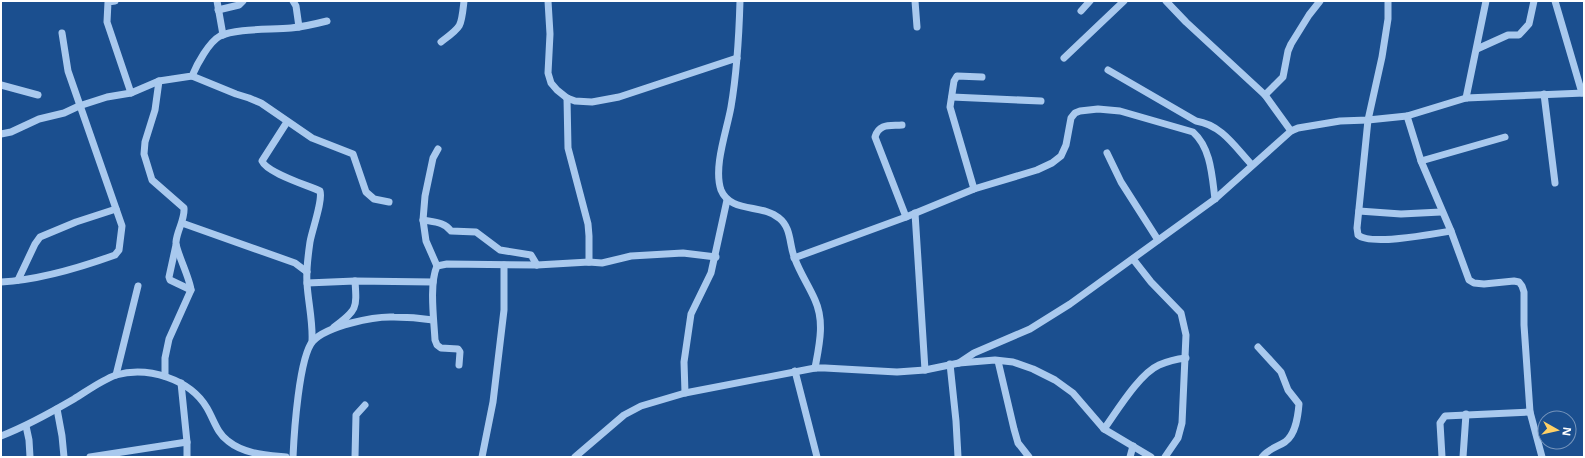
<svg xmlns="http://www.w3.org/2000/svg" width="1585" height="458" font-family="'Noto Sans',sans-serif">
	<style>
		.lines { fill: none; stroke-linecap: round; stroke-linejoin: round }
		.minor { stroke: #a9c9ee; stroke-width: 7 }
	</style>
	<rect width="100%" height="100%" fill="#1b4f8f"/>
	<g class="lines">
		<!-- minor -->
		<g class="minor">
			<path d="M115,1L108,2L107,22L131,93"/>
			<path d="M217,1L223,35"/>
			<path d="M293,1L296,6L299,27"/>
			<path d="M548,1L550,34L548,73L551,83L557,90L567,98L575,101L592,102L619,97L737,58"/>
			<path d="M740,1C739,36 737,72 731,107C727,130 713,167 721,190C730,213 763,204 779,218C792,228 789,246 795,259C800,273 809,286 815,300C825,322 819,346 815,368"/>
			<path d="M915,1L917,27"/>
			<path d="M1166,1L1186,22L1265,95L1291,131"/>
			<path d="M1388,1V19L1382,57L1368,120L1357,228L1358,235C1370,246 1433,234 1451,231"/>
			<path d="M1555,1L1582,93"/>
			<path d="M218,10L239,5L243,1"/>
			<path d="M1081,11L1090,1"/>
			<path d="M441,42C462,26 461,28 464,1"/>
			<path d="M1477,49L1508,35H1519L1529,24L1534,1"/>
			<path d="M1064,58L1124,1"/>
			<path d="M1108,70L1196,121C1222,125 1235,147 1252,165"/>
			<path d="M192,76L236,94L249,98L261,103L312,138L353,154L366,192L374,199L389,202"/>
			<path d="M159,81L155,110L145,142L144,154L152,180L184,208C185,220 177,230 176,242C175,249 190,278 191,290L169,339L165,358V376"/>
			<path d="M1,85L38,95"/>
			<path d="M1544,94L1555,183"/>
			<path d="M1265,95L1283,77L1288,51L1291,44L1309,15L1320,1"/>
			<path d="M952,97L1041,101"/>
			<path d="M567,98L568,148L588,224L589,236V262"/>
			<path d="M1466,98L1486,1"/>
			<path d="M1407,116L1421,161L1451,231L1469,280L1474,283L1484,284L1514,281L1519,282L1522,286L1524,292V325L1530,412L1542,457"/>
			<path d="M287,122L262,161C267,173 307,185 320,191C323,201 312,230 310,242C308,256 306,269 307,283C308,302 313,321 312,341"/>
			<path d="M902,125C890,126 879,123 875,137L906,217"/>
			<path d="M1,134L11,132L39,119L64,113L79,106L107,97L131,93L159,81L192,76C197,64 209,42 220,36C236,28 272,30 291,28C303,27 315,24 327,21"/>
			<path d="M1107,153L1121,182L1158,240"/>
			<path d="M1421,161L1505,137"/>
			<path d="M974,189L950,107L954,81L957,76L982,77"/>
			<path d="M1359,211L1401,214L1441,212"/>
			<path d="M915,213L925,370"/>
			<path d="M423,220C434,222 445,222 451,231L476,232L500,250L531,255L537,265"/>
			<path d="M182,223L295,263L307,272"/>
			<path d="M176,245L169,277L170,280L191,290"/>
			<path d="M794,258L906,217L974,189L1037,170L1052,163L1061,156L1066,145L1071,118L1075,113L1080,111L1098,109L1120,111L1193,132C1211,148 1212,176 1215,199"/>
			<path d="M1133,259L1151,282L1181,313L1186,335L1182,423L1178,438L1165,457"/>
			<path d="M437,266L426,241L423,220L425,196L433,158L438,149"/>
			<path d="M18,280L35,244L40,237L76,222L116,209"/>
			<path d="M1,282C40,280 79,268 115,255L119,250L122,226L68,71L62,33"/>
			<path d="M307,283L355,281L433,282"/>
			<path d="M334,327C357,310 357,309 355,281"/>
			<path d="M1258,347L1281,372L1288,390L1299,404C1298,416 1296,434 1285,442C1277,447 1268,449 1262,457"/>
			<path d="M998,361L1014,429L1018,443L1029,457"/>
			<path d="M959,363L974,353L1030,329L1070,304L1215,199L1291,131L1298,128L1340,121L1368,120L1407,116L1466,98L1584,93"/>
			<path d="M950,364L956,421L958,457"/>
			<path d="M459,365L460,352L458,349L441,348L437,345L435,340C434,320 429,284 437,266L447,264L537,265L589,262L602,263L631,256L683,253L716,257"/>
			<path d="M795,371L817,457"/>
			<path d="M116,375L138,286"/>
			<path d="M181,383L187,442V457"/>
			<path d="M685,393L684,362L691,314L711,273L727,200"/>
			<path d="M57,409L62,436L64,457"/>
			<path d="M26,426L29,440L30,457"/>
			<path d="M1104,429C1117,411 1139,374 1159,365C1168,361 1177,359 1186,358"/>
			<path d="M1,436C27,426 50,413 74,399C87,391 102,380 116,375C148,366 190,379 207,408C214,420 217,433 228,441C244,454 266,455 286,457"/>
			<path d="M90,457L187,442"/>
			<path d="M293,457C294,434 299,356 313,341C327,326 374,316 394,317C407,317 420,318 433,320"/>
			<path d="M355,457L356,415L365,405"/>
			<path d="M482,457L493,402L504,310V265"/>
			<path d="M575,457L624,415L641,406L685,393L815,368H825L897,372L925,370L959,363L995,360L1013,362L1033,369L1055,380L1073,393L1104,429L1151,457"/>
			<path d="M1130,457L1133,446"/>
			<path d="M1442,457L1440,423L1445,416L1530,412"/>
			<path d="M1463,457L1466,414"/>
		</g>
	</g>
	<!-- border -->
	<rect width="1585" height="458" fill="none" stroke="#ffffff" stroke-width="4"/>
	<!-- north arrow -->
	<g transform="translate(1557 430) rotate(98)"><circle r="19" fill="#1b4f8f" stroke="#7695bc"/>
	<path d="M0-3L7 15L0 10L-7 15Z" fill="#ffd166"/>
	<text y="-6" font-size="11" font-weight="bold" text-anchor="middle" fill="#ffffff">N</text>
	</g>
</svg>
